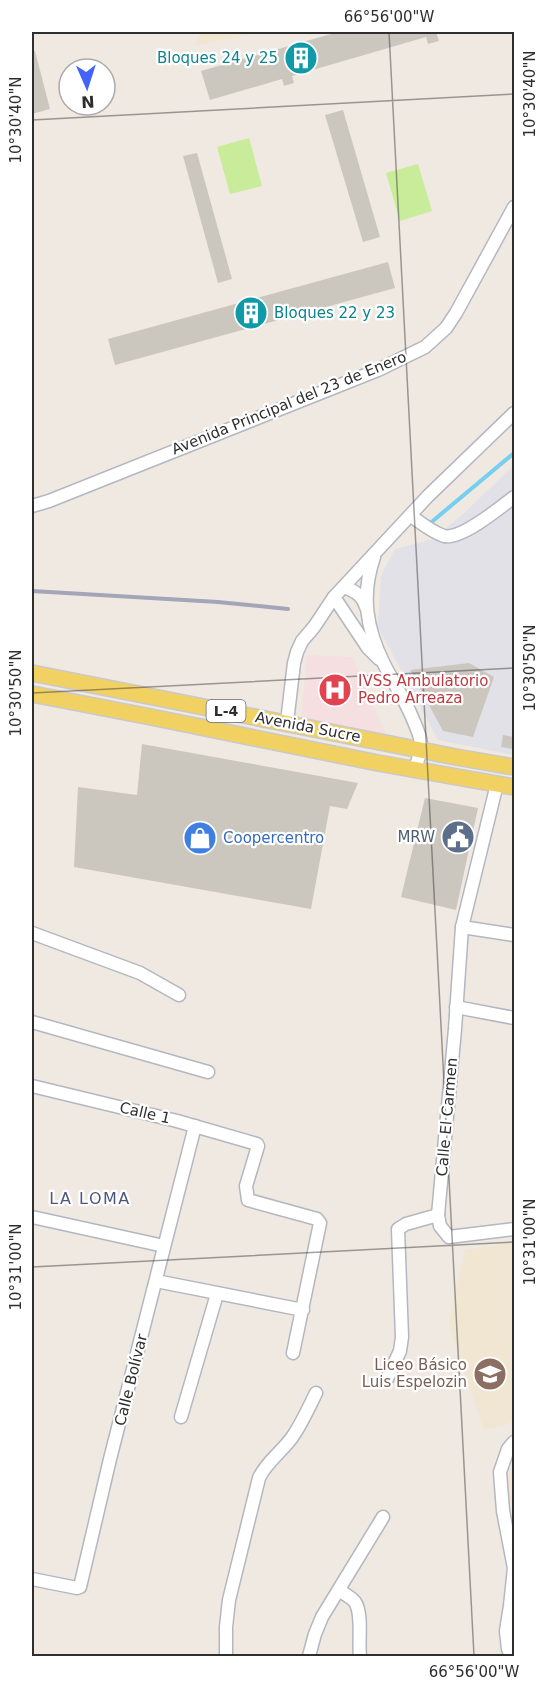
<svg xmlns="http://www.w3.org/2000/svg" width="546" height="1688" font-family="'DejaVu Sans',sans-serif">
	<style>
		.industrial { fill: #e3e1e8 }
		.education { fill: #f0e6d1 }
		.medical { fill: #f5dfe0 }
		.pitch { fill: #c9ec9a }
		.lines { fill: none; stroke-linecap: round; stroke-linejoin: round }
		.stream { stroke: #75cff0; stroke-width: 4 }
		.building { fill: #cbc7bf }
		.minor-casing { stroke: #b4b7c1; stroke-width: 15 }
		.major-casing { stroke: #c9c9c9; stroke-width: 18 }
		.minor { stroke: #fff; stroke-width: 12 }
		.major { stroke: #f2d163; stroke-width: 15 }
		.rail { stroke: #a3a6b8; stroke-width: 4 }
		.ticks { fill: none; stroke: #2e2e2e; stroke-width: 1.5; stroke-opacity: 0.45 }
		.labels { text-anchor: middle; dominant-baseline: central; stroke-width: 4.5; stroke-linejoin: round; paint-order: stroke }
		.shield { fill: #fff; stroke: #6d6d6d; stroke-width: 1.5 }
		.shield-label { font-size: 14px; font-weight: bold; fill: #2e2e2e }
		.culture-label { font-size: 15px; fill: #0d838f; stroke: #fff; text-anchor: end }
		.street-label { font-size: 15px; fill: #2e2e2e; stroke: #fff }
		.health-label { font-size: 15px; fill: #be3a42; stroke: #fff; text-anchor: start }
		.service-label { font-size: 15px; fill: #4e5e75; stroke: #fff; text-anchor: end }
		.shop-label { font-size: 15px; fill: #366cbe; stroke: #fff; text-anchor: start }
		.education-label { font-size: 15px; fill: #785e54; stroke: #fff; text-anchor: end }
		.neighbourhood-label { font-size: 16px; letter-spacing: 1.5px; fill: #4d5680; stroke: #fff }
		.neatline { fill: none; stroke: #2e2e2e; stroke-width: 2 }
		.ticks-label { font-size: 15px; text-anchor: middle; fill: #2e2e2e }
	</style>
	<rect width="100%" height="100%" fill="#efe9e1"/>
	<!-- industrial -->
	<path class="industrial" d="M514,465V755L438,740L378,627L381,575L395,549L433,539L463,514Z"/>
	<!-- education -->
	<g class="education">
		<path d="M201,32H256L195,46Z"/>
		<path d="M514,1242V1422L484,1430L449,1325L465,1250Z"/>
		<path d="M514,1462V1526L507,1484L513,1463Z"/>
	</g>
	<!-- medical -->
	<path class="medical" d="M307,655L352,657L389,741L301,723Z"/>
	<!-- pitch -->
	<g class="pitch">
		<path d="M249,138L262,186L230,194L217,147Z"/>
		<path d="M418,164L432,211L400,221L386,173Z"/>
	</g>
	<g class="lines">
		<!-- stream -->
		<path class="stream" d="M428,525L514,453"/>
	</g>
	<!-- building -->
	<g class="building">
		<path d="M338,32H436L439,41L428,44L426,37L292,76L294,83L284,86L282,79L210,100L201,71Z"/>
		<path d="M35,51L50,109L32,114V52Z"/>
		<path d="M343,110L380,237L363,242L325,115Z"/>
		<path d="M197,153L232,279L218,283L183,156Z"/>
		<path d="M388,262L395,288L115,365L108,339Z"/>
		<path d="M469,663L494,677L473,737L443,731L410,670Z"/>
		<path d="M503,735L514,737L513,749L501,747Z"/>
		<path d="M142,744L358,783L347,809L330,806L311,909L74,867L78,787L137,795Z"/>
		<path d="M425,798L478,808L456,910L401,897Z"/>
	</g>
	<g class="lines">
		<!-- minor casing -->
		<g class="minor-casing">
			<g id="minor">
				<path d="M32,506L49,501L378,370L425,347L446,328L456,313L514,207"/>
				<path d="M411,516C421,523 432,532 444,536C461,540 501,507 514,497"/>
				<path d="M374,557C361,595 366,628 384,664C393,682 404,698 412,717C415,725 420,734 421,743C422,751 417,761 415,769"/>
				<path d="M344,587C355,591 362,595 366,607"/>
				<path d="M334,597L368,648L379,659"/>
				<path d="M287,722L294,663L297,652L302,641L314,627L334,597L428,496L514,413"/>
				<path d="M497,784L462,927L455,1029L438,1215L440,1226L449,1237L514,1229"/>
				<path d="M462,927L514,935"/>
				<path d="M32,933L140,973L179,995"/>
				<path d="M456,1007L514,1018"/>
				<path d="M32,1022L208,1072"/>
				<path d="M32,1086L177,1121L257,1144L258,1146L246,1186L248,1200L317,1219L320,1223L293,1353"/>
				<path d="M32,1217L164,1246"/>
				<path d="M156,1281L303,1310"/>
				<path d="M387,1379L400,1351L402,1337L398,1229L406,1224L438,1215"/>
				<path d="M181,1417L217,1294"/>
				<path d="M32,1579L77,1588L80,1587L110,1459L195,1126"/>
				<path d="M339,1590C344,1594 351,1597 355,1602C363,1614 358,1642 360,1656"/>
				<path d="M226,1656V1627L229,1600L259,1478C266,1462 283,1451 293,1436C302,1423 309,1407 316,1393"/>
				<path d="M309,1656L315,1634L322,1617L383,1517"/>
				<path d="M511,1656L508,1649L506,1631L510,1606L514,1568L503,1511L500,1472L508,1449L514,1442"/>
			</g>
		</g>
		<!-- major casing -->
		<g class="major-casing">
			<g id="major">
				<path d="M32,673L456,757L514,767"/>
				<path d="M32,694L151,717L378,763L514,787"/>
			</g>
		</g>
		<!-- minor -->
		<use href="#minor" class="minor"/>
		<!-- major -->
		<use href="#major" class="major"/>
		<!-- rail -->
		<path class="rail" d="M32,591L218,602L288,609"/>
	</g>
	<!-- ticks -->
	<path class="ticks" d="M389,32L474,1656M32,120L514,94M32,693L514,668M32,1267L514,1242"/>
	<!-- icons -->
	<defs>
		<g id="building-disc" transform="scale(1.725)"><circle r="9.5" fill="#0f9aa8" stroke="#fff"/><path d="M-4-6H4V6H1V3H-1V6H-4ZM-2.5-4.3h1.7v1.8h-1.7ZM.8-4.3h1.7v1.8H.8ZM-2.5-1h1.7V.8h-1.7ZM.8-1h1.7V.8H.8Z" fill="#fff"/></g>
		<g id="hospital-disc" transform="scale(1.725)"><circle r="9.5" fill="#e0444e" stroke="#fff"/><path d="M-5-5h3v3.5h4V-5h3V5h-3V1.5h-4V5h-3Z" fill="#fff"/></g>
		<g id="civic-disc" transform="scale(1.725)"><circle r="9.5" fill="#5c6f8a" stroke="#fff"/><path d="M-.6-6.5H3V-4.5H.6V-3L4-1V1h2V6H-6V1h2V-1L-.6-3ZM-1.2 2.5V6h2.4V2.5Z" fill="#fff"/></g>
		<g id="shop-disc" transform="scale(1.725)"><circle r="9.5" fill="#3f7fe0" stroke="#fff"/><path d="M-5-2.5h2.3a2.7 3.5 0 0 1 5.4 0H5L5.5 6h-11ZM-1.5-2.5h3a1.5 2.3 0 0 0-3 0Z" fill="#fff"/></g>
		<g id="school-disc" transform="scale(1.725)"><circle r="9.5" fill="#8d6e63" stroke="#fff"/><path d="M0-5L7-2L0 1L-7-2ZM-4 1L0 2.5L4 1V4Q0 6-4 4Z" fill="#fff"/></g>
	</defs>
	<g fill-rule="evenodd">
		<use href="#building-disc" x="301" y="58"/>
		<use href="#building-disc" x="251" y="313"/>
		<use href="#hospital-disc" x="335" y="690"/>
		<use href="#civic-disc" x="458" y="837"/>
		<use href="#shop-disc" x="200" y="838"/>
		<use href="#school-disc" x="490" y="1374"/>
	</g>
	<g class="labels">
		<!-- shield labels -->
		<rect class="shield" x="206.5" y="700" width="39" height="22" rx="4.5"/>
		<g class="shield-label">
			<text x="226" y="711">L-4</text>
		</g>
		<!-- culture labels -->
		<g class="culture-label">
			<text x="278" y="58">Bloques 24 y 25</text>
			<text x="274" y="313" text-anchor="start">Bloques 22 y 23</text>
		</g>
		<!-- street labels -->
		<g class="street-label">
			<text transform="translate(289 403) rotate(-22)">Avenida Principal del 23 de Enero</text>
			<text transform="translate(308 727) rotate(11)">Avenida Sucre</text>
			<text transform="translate(145 1113) rotate(13)">Calle 1</text>
			<text transform="translate(447 1117) rotate(-85)">Calle El Carmen</text>
			<text transform="translate(131 1380) rotate(-76)">Calle Bolívar</text>
		</g>
		<!-- health labels -->
		<g class="health-label">
			<text x="358" y="681">IVSS Ambulatorio<tspan x="358" dy="17">Pedro Arreaza</tspan></text>
		</g>
		<!-- service labels -->
		<g class="service-label">
			<text x="435" y="837">MRW</text>
		</g>
		<!-- shop labels -->
		<g class="shop-label">
			<text x="223" y="838">Coopercentro</text>
		</g>
		<!-- education labels -->
		<g class="education-label">
			<text x="467" y="1365">Liceo Básico<tspan x="467" dy="17">Luis Espelozin</tspan></text>
		</g>
		<!-- neighbourhood labels -->
		<g class="neighbourhood-label">
			<text x="90" y="1198">LA LOMA</text>
		</g>
	</g>
	<!-- border -->
	<rect width="546" height="1688" fill="none" stroke="#ffffff" stroke-width="66"/>
	<!-- north arrow -->
	<g transform="translate(87 87) rotate(177)"><circle r="28" fill="#ffffff" stroke="#ababab" stroke-width="1.5"/>
	<path d="M0-4.5L10 22L0 15L-10 22Z" fill="#4264fb"/>
	<text y="-9" font-size="16" font-weight="bold" text-anchor="middle" fill="#2e2e2e">N</text>
	</g>
	<rect x="33" y="33" width="480" height="1622" class="neatline"/>
	<g class="ticks-label">
		<text x="389" y="22">66°56'00"W</text>
		<text transform="translate(530 94) rotate(-90)" y="5">10°30'40"N</text>
		<text transform="translate(16 120) rotate(-90)" y="5">10°30'40"N</text>
		<text transform="translate(530 668) rotate(-90)" y="5">10°30'50"N</text>
		<text transform="translate(16 693) rotate(-90)" y="5">10°30'50"N</text>
		<text transform="translate(530 1242) rotate(-90)" y="5">10°31'00"N</text>
		<text transform="translate(16 1267) rotate(-90)" y="5">10°31'00"N</text>
		<text x="474" y="1677">66°56'00"W</text>
	</g>
</svg>
